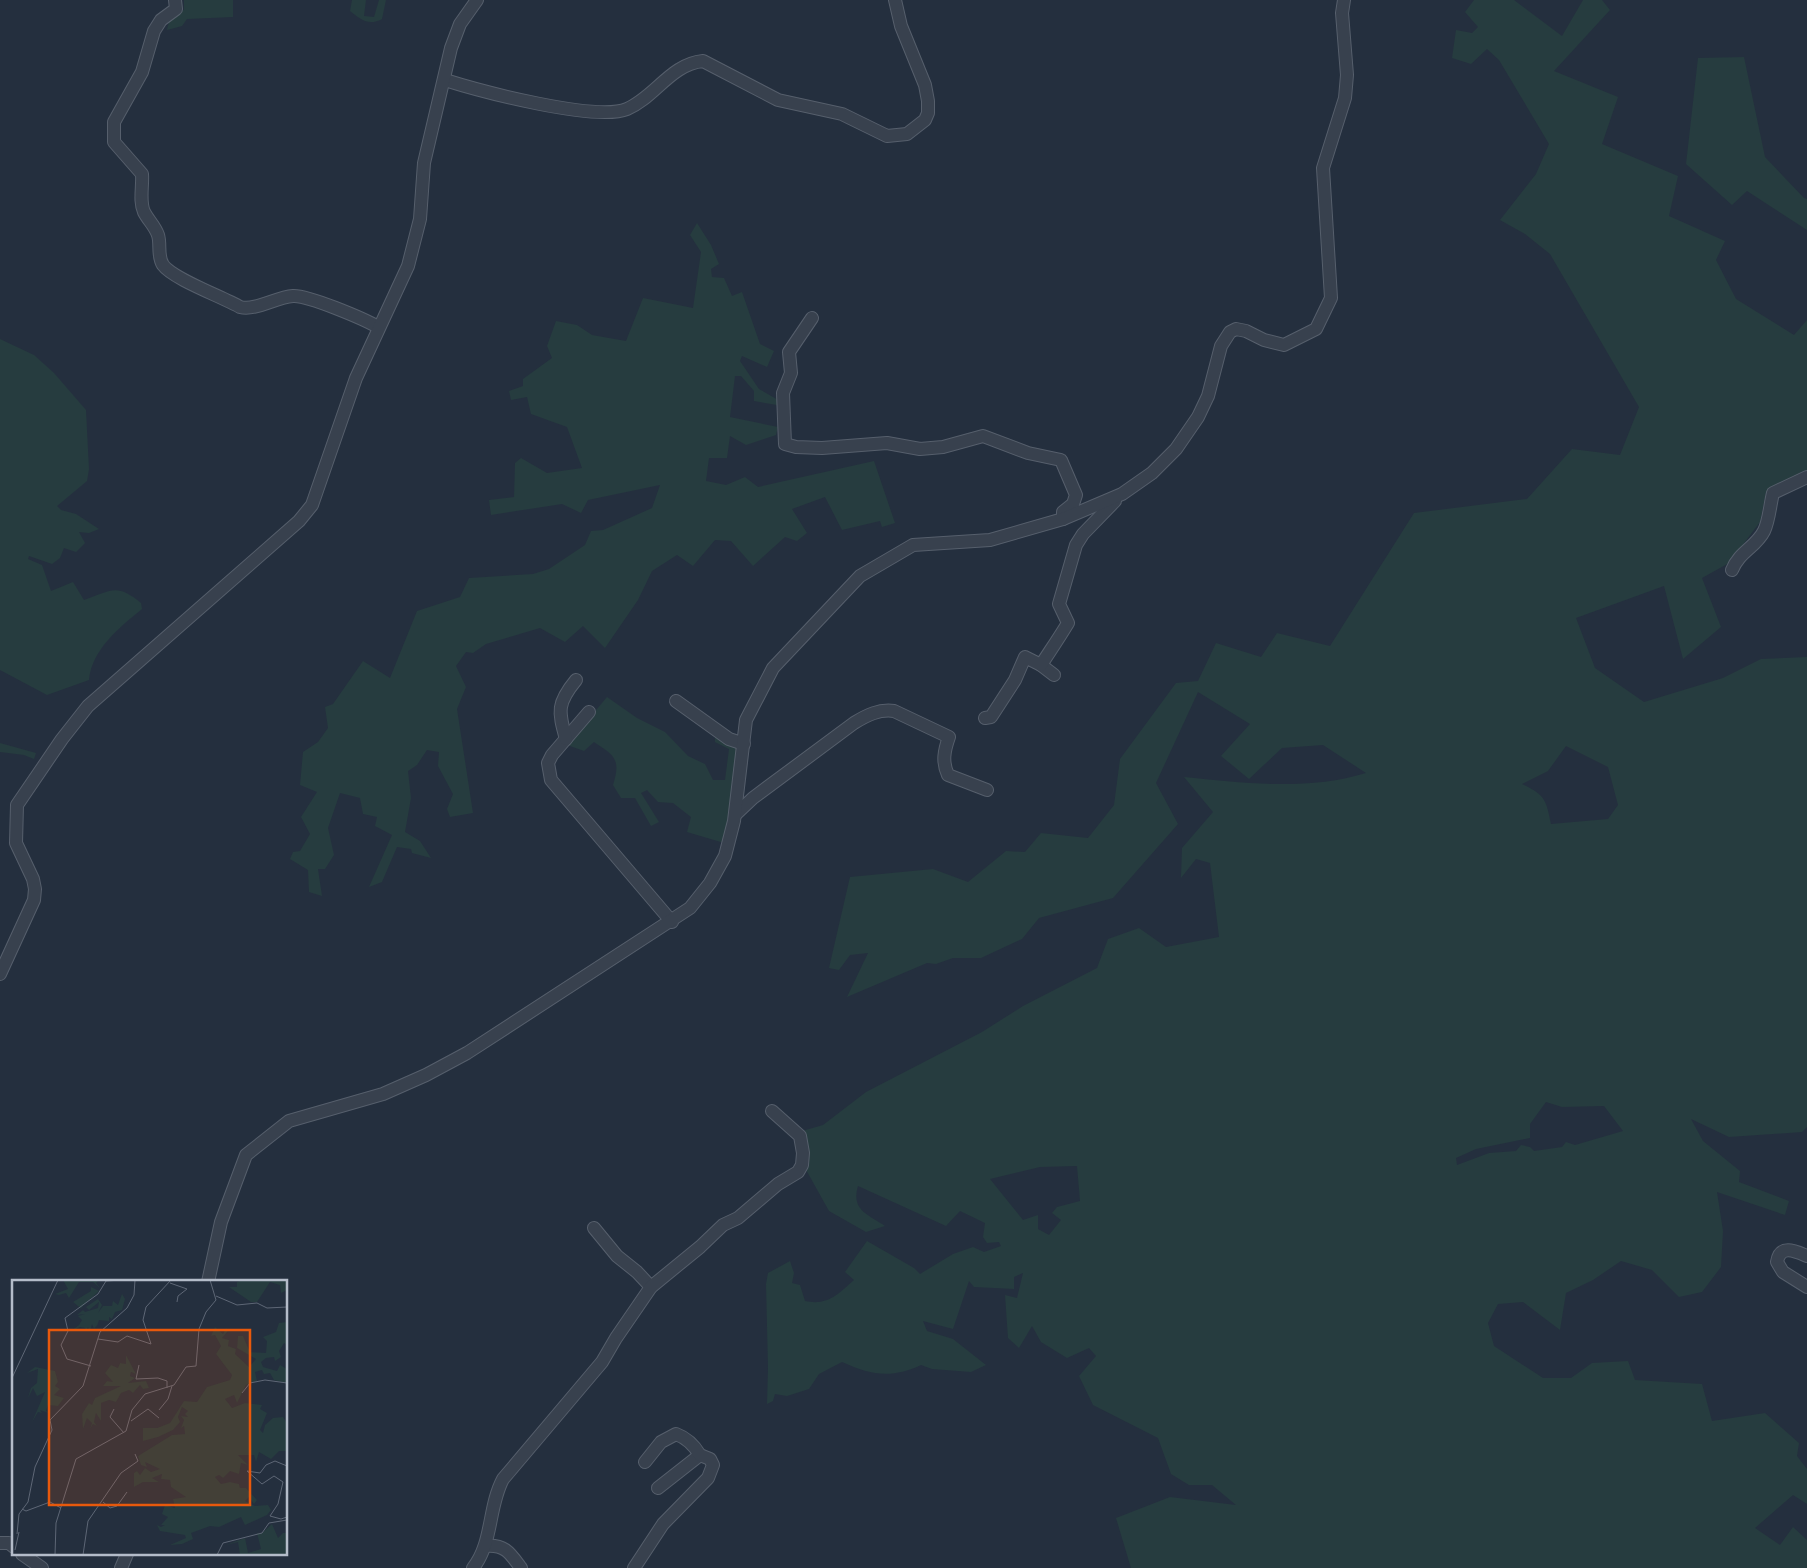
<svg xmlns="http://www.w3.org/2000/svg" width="1807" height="1568" font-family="Signika,sans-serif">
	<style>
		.green { fill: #263c3f; fill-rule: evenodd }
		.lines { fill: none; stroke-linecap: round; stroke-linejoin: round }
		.minor-casing { stroke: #565f6c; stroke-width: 14 }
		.minor { stroke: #38414e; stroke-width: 12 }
		.inset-road { fill: none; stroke: #5e6776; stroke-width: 1 }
		.view { fill: #e8590c; fill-opacity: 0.15; stroke: #e8590c; stroke-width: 2.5 }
		.inset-edge { fill: none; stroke: #b4bcc9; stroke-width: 2.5 }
	</style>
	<rect width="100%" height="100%" fill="#242f3e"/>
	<!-- green -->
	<g class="green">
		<path d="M184,0H233V17L187,19L182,26L167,30C170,19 171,11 184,10Z"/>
		<path d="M352,0H366L364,16L374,17L379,0H386L382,19C369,26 361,20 350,11Z"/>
		<path d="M1474,0H1514L1562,36L1583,0H1602L1610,10L1554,71L1618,97L1602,144L1678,176L1669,216L1725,241L1716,260L1736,299L1794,335L1807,320V473L1793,476L1766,493L1760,522L1729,563L1702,578L1721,627L1683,659L1664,586L1576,618L1595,668L1644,702L1723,678L1761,659L1807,657V1127L1802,1132L1729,1137L1691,1119L1703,1141L1740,1171L1739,1182L1789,1201L1785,1215L1717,1192L1723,1231L1721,1267L1702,1292L1679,1297L1652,1270L1621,1261L1593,1280L1566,1293L1560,1330L1523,1302L1498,1304L1488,1323L1494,1346L1543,1378H1571L1592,1363L1628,1361L1635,1380L1702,1384L1712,1421L1765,1413L1799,1443L1797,1456L1807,1469V1504L1793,1495L1755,1528L1780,1545L1793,1527L1807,1540V1568H1131L1116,1518L1170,1497L1236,1505L1212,1485H1189L1171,1474L1158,1438L1093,1405L1079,1376L1096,1356L1089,1348L1067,1358L1041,1342L1032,1326L1019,1348L1008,1338L1005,1295L1017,1298L1023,1273L1014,1277V1289L974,1287L969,1281L953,1329L923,1321L927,1331L953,1339L986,1365L971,1372L932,1369L921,1365C891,1379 871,1375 842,1362L819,1374L809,1389L787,1396L775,1394L773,1401L767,1404L768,1368L766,1284L768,1273L790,1261L794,1273L792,1283L800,1285L805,1301C828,1306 838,1294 854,1280L845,1272L867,1241L914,1268L920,1274L953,1254L973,1247L984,1252L1001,1246L999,1242L987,1243L983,1237L985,1223L960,1211L946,1226L858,1186C851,1210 867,1214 885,1226L866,1232L829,1211L805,1168L802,1131L823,1125L866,1092L982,1032L1023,1006L1097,968L1108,939L1139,928L1166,947L1219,937L1210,863L1196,859L1181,878L1182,848L1213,812L1184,777C1243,783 1308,791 1366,773L1323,745L1282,748L1249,779L1221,756L1250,724L1198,692L1156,783L1178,824L1113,898L1039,918L1022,939L981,958H953L936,964L927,963L847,997L868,953L850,955L839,970L829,968L850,877L933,869L968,882L1006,851L1025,852L1041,833L1088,838L1114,805L1120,759L1176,683L1198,681L1216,643L1261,657L1277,633L1330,646L1414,513L1527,499L1572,449L1620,455L1639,407L1550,254L1525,234L1500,220L1536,174L1549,144L1499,60L1487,49L1471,64L1452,58L1456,30L1472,33L1478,27L1465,12ZM1566,746L1608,767L1618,805L1608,819L1551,824C1546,799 1545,795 1522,784L1548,771ZM1546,1102L1562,1107L1604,1106L1623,1131L1575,1145L1566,1142L1562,1147L1534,1151L1530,1147L1521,1145L1516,1151L1489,1153L1457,1165L1456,1158L1476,1149L1530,1138V1124ZM1077,1166L1080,1201L1057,1207L1052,1213L1061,1220L1049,1235L1038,1229V1215L1023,1220L990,1179L1040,1167Z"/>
		<path d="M1744,57L1765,157L1804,198L1807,199V230L1747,191L1732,205L1686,164L1698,58Z"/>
		<path d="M697,223L711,245L719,264L711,269L712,277L724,278L732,296L742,292L760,344L774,351L767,367L742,356L740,361L759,389L780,401L777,405L754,401V391L741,376H735L730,417L778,427L776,435L746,445L730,436L727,458H709L706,481L726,485L745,477L758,487L874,461L895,523L882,527L880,521L842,530L825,497L792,509L807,533L797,541L785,537L753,566L731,541L715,540L693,566L677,555L652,571L638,600L605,648L583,626L565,642L540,628L486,644L473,653L466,652L456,666L466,687L457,709L473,813L450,817L447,809L453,794L438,766L439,752L427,750L417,765L408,771L411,798L405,832L420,841L431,858L412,853L411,849L397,847L382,882L369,887L392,835L375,826L377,817L363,814L360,798L340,793L328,828L334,855L325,869H318L322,896L309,892L308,870L290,859L293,852L300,851L310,834L301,817L317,792L300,785L303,752L318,742L328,728L325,707L333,704L363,661L390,678L417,611L460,597L469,578L533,574L549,569L585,545L591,531L603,530L652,508L660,485L588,500L581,513L562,504L491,515L489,500L514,497L515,463L521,458L547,473L582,468L567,427L531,414L527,397L511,400L509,391L523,386V379L552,358L547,346L556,321L577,325L592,335L626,341L643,298L693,308L701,252L690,235Z"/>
		<path d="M0,339L34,355L54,373L86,410L89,469L87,481L57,506L61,510L76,514L99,529L89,533L79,532L85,543L76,552L64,548L60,558L52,564L29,556L28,559L42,565L51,591L73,582L84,600C112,590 117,583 141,603L142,609C120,627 92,649 89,680L47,695L0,670Z"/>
		<path d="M607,697L637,718L665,732L688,756L705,764L713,780H725L729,749L715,742V736L739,746L724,843L687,832L691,817L673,803L658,802L647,790L641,793L659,822L651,826L635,798H621L613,785C621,759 615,756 594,742L584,751L567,745Z"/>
		<path d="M0,743L36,753L34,759L24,755L0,752Z"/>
	</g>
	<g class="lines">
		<!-- minor casing -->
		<g class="minor-casing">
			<g id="minor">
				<path d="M175,0L176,9L161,20L154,31L142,72L114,122V142L142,174C143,186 139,201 144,212C148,220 155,226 158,235C161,244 157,256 163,265C173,279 223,297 240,307C256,311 276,297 293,296C308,295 364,319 378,327"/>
				<path d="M445,80C480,91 596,122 627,109C655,97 671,64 703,61L778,100L842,114L887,136L907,134L925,120L928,113V101L925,85L901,26L895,0"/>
				<path d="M812,318L789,352L791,373L783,393L785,444L796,447L822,448L887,443L920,449L943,447L983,436L1028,453L1061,460L1076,495L1073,504L1063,512V519"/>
				<path d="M1732,570C1739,552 1756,547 1764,531C1769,521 1770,505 1773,493L1807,477"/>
				<path d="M1041,665L1054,675"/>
				<path d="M676,701L729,739L744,744"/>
				<path d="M589,712L552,755L548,763L551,780L672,922"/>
				<path d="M985,718L991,717L1015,680L1025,657L1041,665C1050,651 1059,638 1068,623L1059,604L1076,545L1083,534L1115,501"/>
				<path d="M566,739C558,711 557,703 576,680"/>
				<path d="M735,815L753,798L854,723C867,715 879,709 894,711L949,737C944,751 942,762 948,775L987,790"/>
				<path d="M0,974L34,900L35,889L33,879L16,843L17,805L62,739L88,706L299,521L312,505L356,378L408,266L420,219L424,163L451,48L460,24L477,0"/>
				<path d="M594,1228L617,1256L637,1272L651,1287"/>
				<path d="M1807,1256C1795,1251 1780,1244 1777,1262L1783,1272L1807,1287"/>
				<path d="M208,1282L221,1222L246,1155L289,1121L383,1094L426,1075L467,1053L690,908L710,883L725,856L734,821L746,720L773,668L860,576L913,545L990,540L1063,519L1122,494L1152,473L1176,449L1198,417L1208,396L1221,346L1230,332L1236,329L1246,331L1264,340L1284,345L1316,329L1331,298L1323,168L1345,98L1347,75L1342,13L1344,0"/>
				<path d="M658,1488L700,1455"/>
				<path d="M0,1543H9L14,1547"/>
				<path d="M485,1546C505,1544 510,1553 521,1568"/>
				<path d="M22,1554L42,1568"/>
				<path d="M121,1568L127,1554"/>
				<path d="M473,1568C493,1543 488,1507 503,1479L602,1362L616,1338L651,1287L700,1247L723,1225L738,1218L778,1184L798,1172L802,1165L803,1153L800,1136L772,1111"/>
				<path d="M634,1568L663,1524L708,1478L713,1465L710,1459L700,1455C694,1445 687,1438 676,1434L661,1442L645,1462"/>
			</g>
		</g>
		<!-- minor -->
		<use href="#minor" class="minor"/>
	</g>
	<!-- overview -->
	<g transform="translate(12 1280)">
		<rect width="275" height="275" fill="#242f3e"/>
		<path d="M51,0H87L84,3L88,8L81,2H67L57,18L54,13L47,15L43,14L56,9ZM230,0H275V10L269,13L268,5L258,2L245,22H239L217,7H225V2ZM79,7L87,11L69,28L73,32L86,28L87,22L77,30L74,27L86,19L90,25L86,33L91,26H100L101,21L106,25L110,14L113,19L110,30L103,32L100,39L97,37V41L87,40L84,49L85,45L82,49L80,44L78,52L76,47L74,51L73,48L68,47L58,52L67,45L70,40L66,36L73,34L65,35L71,30L61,22L79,11ZM275,42V65L272,63L267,71L269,77L263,81L262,77L254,78L249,82L251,87L265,91L268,85L275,89V103L262,100L258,93L252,94L250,90L243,92L245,101L234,105L225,123L222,115L213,119L220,128L233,123L250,125L248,129L255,133L248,150L251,153L253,145L261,138L271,137L275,143V171H267L259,179L247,172L244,182L242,175H226L236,185L229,183L227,194L218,191L211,198L207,195L203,197L209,204L218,202L227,204L228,208H234L245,220L242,224L237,217L233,221L243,226L256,225L259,230L255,235L233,245L229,237L207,247L198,246L179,253L181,259L170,264L158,265L174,258L173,255L148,251L145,245L149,247L153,245H149L156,237L150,234L153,225L163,228L161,219L174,217L159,207L158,200L149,199L150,194L140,198L147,202H131L122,207V193L125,191L128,195L133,188L139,192L148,189L133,182L135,187L129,185L126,176L160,155L173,154L172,146L169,148L172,140L169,136L176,137L173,134L176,131L170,127L166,137L168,142L161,150L146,157L131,161V148H145L158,143L172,121L185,122L195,107L218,100L220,95L204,74L209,66L203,55L199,56L203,47L211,54L214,48L216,51L210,58L217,60L216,66L224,69L223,74L237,87L244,79L225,68L226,56H231L238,72L254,73L255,61L251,57L264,52L267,43ZM114,75L124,94L119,92L118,96L123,98L116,103L134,101L137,108L131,109L128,105L121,113L117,110L109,113L104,122L97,120L89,123V141L84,133L82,142L85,146L81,144L78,149L80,143L75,138L71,149L70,134L77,123L80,125L83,118L109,106H91L95,101L101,102L93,93L99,85L106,88L108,83L114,84ZM23,87L43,91L46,102L43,106L48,109L42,115L52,118L46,126L36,125L34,131L40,134L28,130L30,133L26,132L20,142L33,112L25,116L21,108L16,118L19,108L25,103L26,89L15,93ZM260,244L266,258L271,253H275V275H228L226,262L214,265L233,258L236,273L249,269L245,253H250Z" fill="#263c3f"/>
		<path class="inset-road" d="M158,3L175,9L166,16L165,22M204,16L225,25L245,23L255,28L275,27M86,59L106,62L115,56L139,64L131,40L134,27L159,0M127,85L124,99L146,98L155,101V108M79,86L55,79L49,65L56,51L53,38L86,14L94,1L110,0M0,98L46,0M230,113L238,103L253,100L275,103M102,129L98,137L112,153M147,130L156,119L160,106M119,141L136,129L147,138M275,186L263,181L254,185L248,193L235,191L250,204L262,196L271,202L266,224L258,236L269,239L275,237M91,222L98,228L105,226L115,212M10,229L14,231L38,222L49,228M5,254L7,234L16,222L23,187L40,150L38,140L71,106L88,52L115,28L122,15L123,0M3,270L7,252M43,275L44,243L64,179L114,151L120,130L133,114L162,105L174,87L184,86L187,49L194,32L204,20L198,0M71,275L76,241L109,193L126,181L123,174M205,275L211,263L250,253L257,243L275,240"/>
		<path class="view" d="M37,50H238V225H37Z"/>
		<rect width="275" height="275" class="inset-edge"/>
	</g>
</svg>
